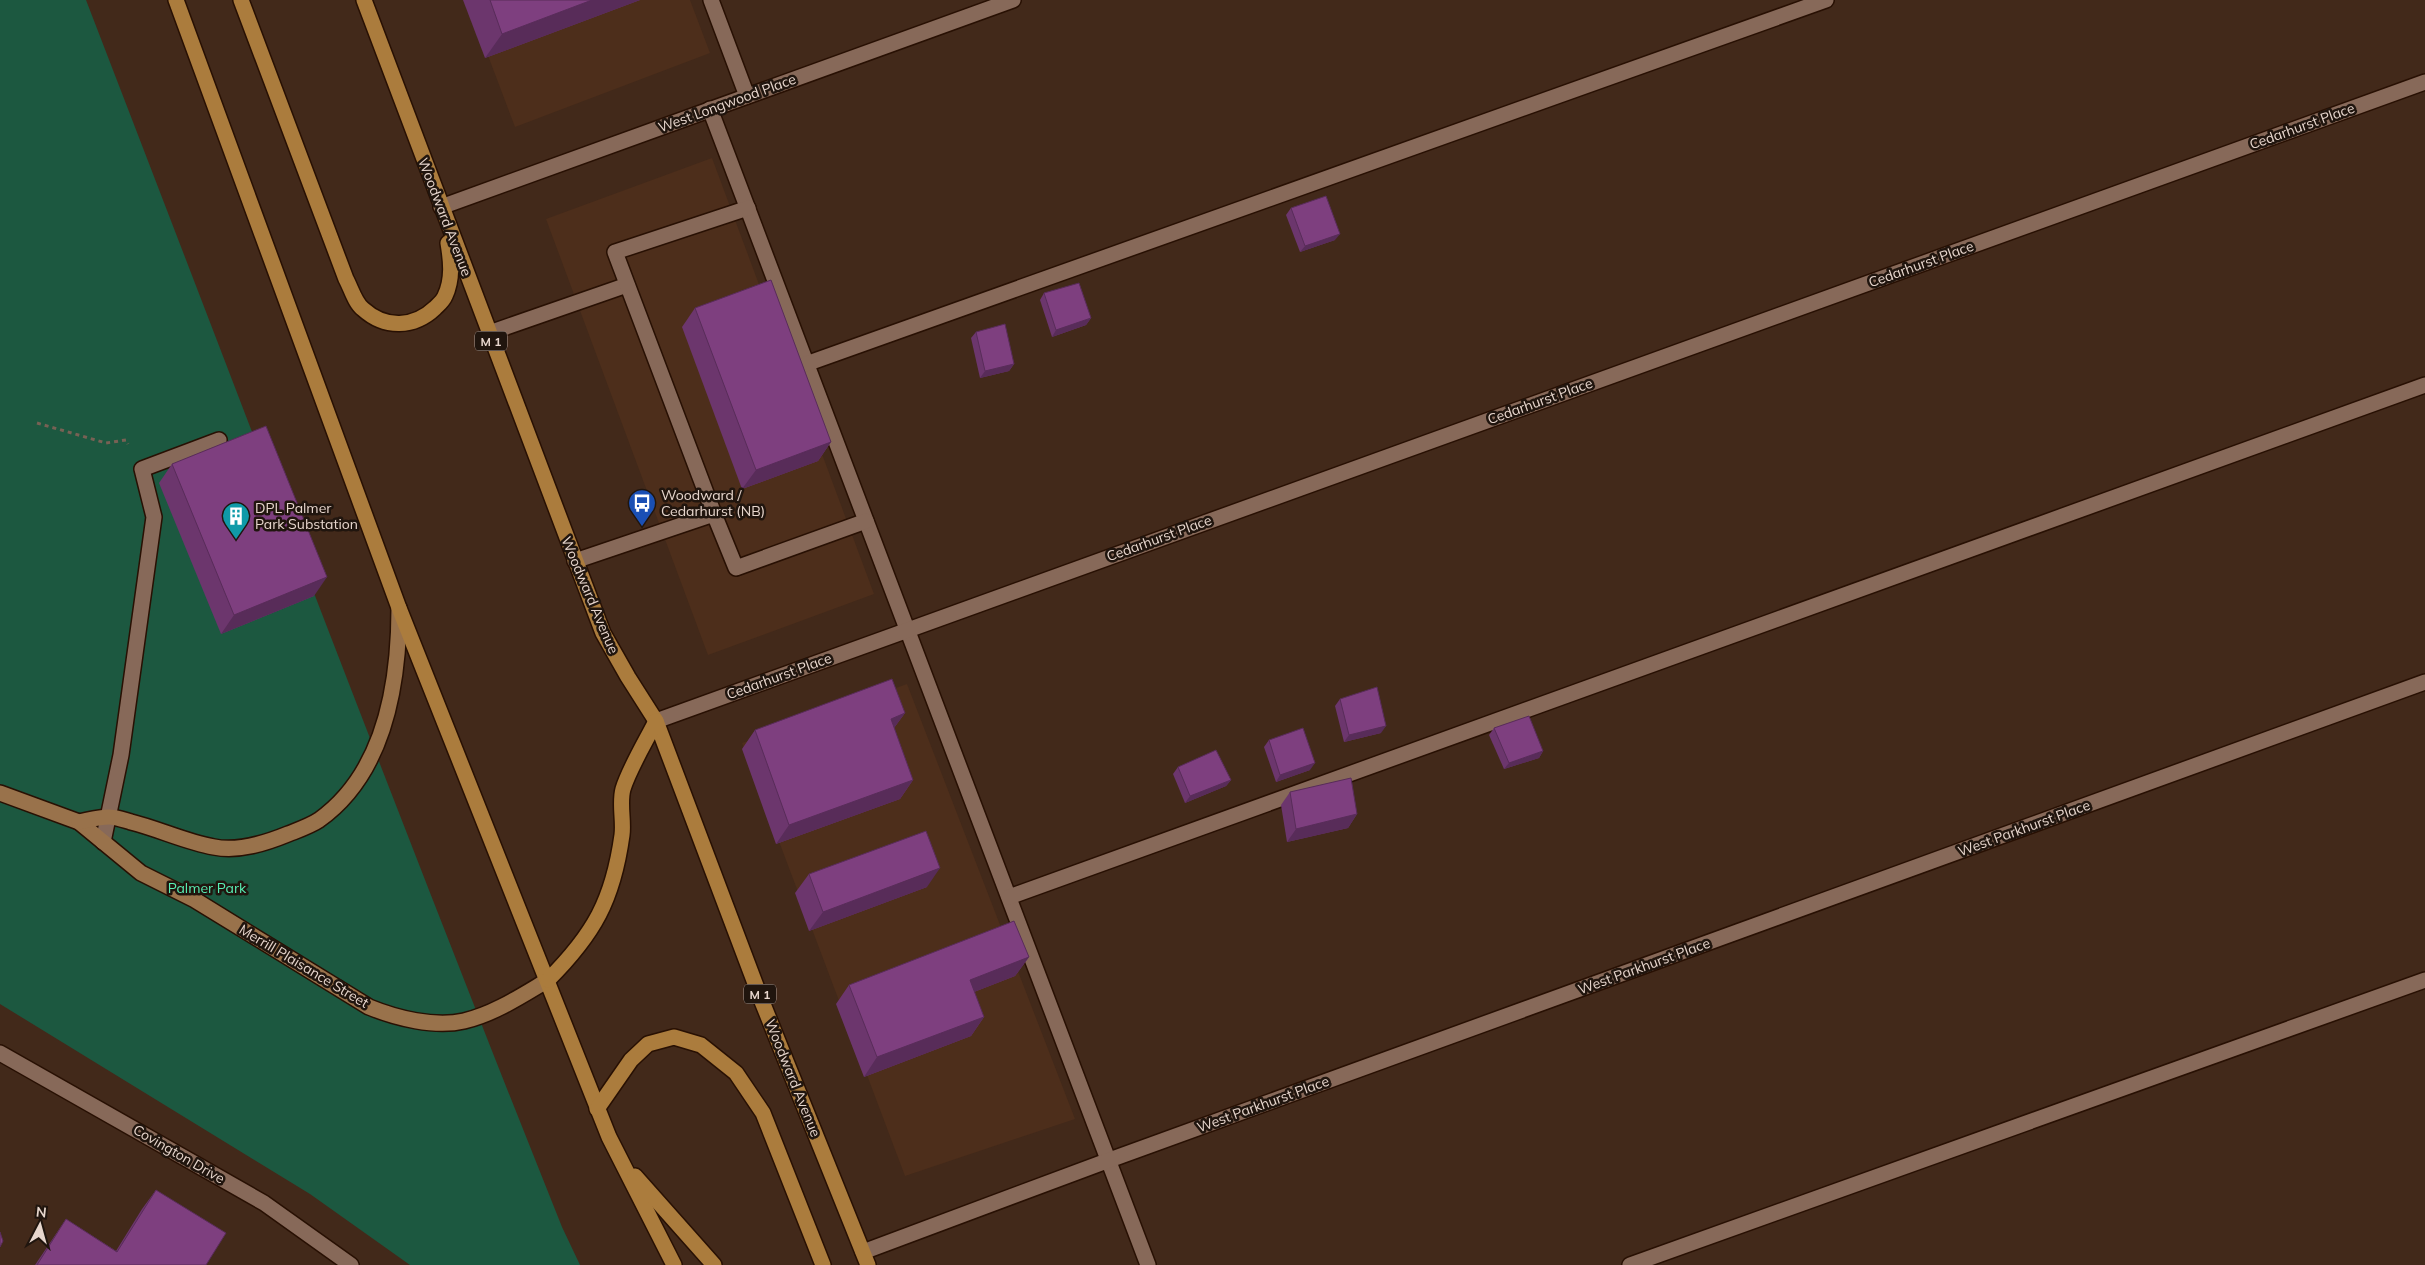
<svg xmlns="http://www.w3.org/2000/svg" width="2425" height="1265" font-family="Mulish,sans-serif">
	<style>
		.built { fill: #4d2e1b }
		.green { fill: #1c5840 }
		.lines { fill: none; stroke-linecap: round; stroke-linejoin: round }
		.lane-casing { stroke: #281003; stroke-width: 18 }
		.street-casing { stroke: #281003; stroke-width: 18 }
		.secondary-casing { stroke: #281003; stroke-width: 18 }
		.primary-casing { stroke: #281003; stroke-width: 18 }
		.path { stroke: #776154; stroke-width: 3; stroke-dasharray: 4 4; stroke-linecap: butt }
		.lane { stroke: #876959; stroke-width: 15 }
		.street { stroke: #876959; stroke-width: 15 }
		.secondary { stroke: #99724b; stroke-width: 15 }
		.primary { stroke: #ab7c3d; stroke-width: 15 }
		.wall { fill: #6c366d }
		.shaded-wall { fill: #582c59 }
		.building { fill: #7e3f7f; stroke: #582c59 }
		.labels { text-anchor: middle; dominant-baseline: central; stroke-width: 5; stroke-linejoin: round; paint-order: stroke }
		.shield { fill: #20150e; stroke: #ab9c94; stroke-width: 1 }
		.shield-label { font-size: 12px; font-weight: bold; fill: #e7d6cd }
		.street-label { font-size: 14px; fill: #e7d6cd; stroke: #20150e }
		.poi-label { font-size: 14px; fill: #e7d6cd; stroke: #20150e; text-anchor: start }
		.park-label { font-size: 14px; fill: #59eeb4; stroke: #20150e }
	</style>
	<rect width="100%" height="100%" fill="#42291a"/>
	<!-- built -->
	<g class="built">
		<path d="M467,0H690L710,53L515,127Z"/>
		<path d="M712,158L874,594L708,655L546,219Z"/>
		<path d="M907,684L1075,1119L905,1176L742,743Z"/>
	</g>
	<!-- green -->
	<path class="green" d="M0,0H86C244,409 399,820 562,1227L580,1265H410L310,1194L0,1004Z"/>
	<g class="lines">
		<!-- lane casing -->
		<g class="lane-casing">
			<g id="lane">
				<path d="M711,0L747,96"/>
				<path d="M710,109L1148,1265"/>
				<path d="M489,333L627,285"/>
				<path d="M806,364L1826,0"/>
				<path d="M714,514L615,252L748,208"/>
				<path d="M575,561L714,514L736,568L866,521"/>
				<path d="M103,842L121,755L154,517L142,469L219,440"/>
				<path d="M1009,897L2425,385"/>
				<path d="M1630,1265L2425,980"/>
			</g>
		</g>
		<!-- street casing -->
		<g class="street-casing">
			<g id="street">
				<path d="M441,207L1013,0"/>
				<path d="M656,721L2425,82"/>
				<path d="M0,1053L264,1203L351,1265"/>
				<path d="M863,1252L1104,1162L2425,682"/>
			</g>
		</g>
		<!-- secondary casing -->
		<g class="secondary-casing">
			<g id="secondary">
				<path d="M0,793L79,822L141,873L195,900L369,1007C396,1018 435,1028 464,1021C494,1014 521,996 548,980"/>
				<path d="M79,822C89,820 99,817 109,817C116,817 124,820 131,822C159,829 186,842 214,847C239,852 266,843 288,834C298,830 310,826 319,820C385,773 399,684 399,608"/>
			</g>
		</g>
		<!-- primary casing -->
		<g class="primary-casing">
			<g id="primary">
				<path d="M176,0L399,608L609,1137L674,1265"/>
				<path d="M241,0L346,279C351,288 355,303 363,309C385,329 414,328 435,308C439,304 443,301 445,296C453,279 451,261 448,243"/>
				<path d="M364,0L603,633L628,677L656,721L761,999L868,1265"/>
				<path d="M548,980C594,934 613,900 622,835C624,821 619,803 623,789C629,769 646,741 656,721"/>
				<path d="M597,1109L631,1060L648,1044L674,1037L701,1045L736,1073L763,1113L823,1265"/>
				<path d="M635,1176L714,1265"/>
			</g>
		</g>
		<!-- path -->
		<path class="path" d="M37,423L106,443L126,440L128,444"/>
		<!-- lane -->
		<use href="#lane" class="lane"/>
		<!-- street -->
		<use href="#street" class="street"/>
		<!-- secondary -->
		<use href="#secondary" class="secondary"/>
		<!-- primary -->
		<use href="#primary" class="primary"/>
	</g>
	<!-- wall -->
	<g class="wall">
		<path d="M463,0H640L485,58Z"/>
		<path d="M1291,208L1335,240L1300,252L1286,215Z"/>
		<path d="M1044,293L1091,318L1086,325L1052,337L1040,300Z"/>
		<path d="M695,308L831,442L818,461L742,489L682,327Z"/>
		<path d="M976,332L1014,364L1009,371L980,378L971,338Z"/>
		<path d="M172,464L314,596L221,634L159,483Z"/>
		<path d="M1340,699L1381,733L1344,742L1335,706Z"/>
		<path d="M905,713L894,728L913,780L900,799L776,844L742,749L755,730Z"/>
		<path d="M1494,728L1543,751L1539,758L1504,769L1489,735Z"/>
		<path d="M1269,740L1310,770L1276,782L1264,747Z"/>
		<path d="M1178,767L1231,780L1226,786L1185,803L1173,774Z"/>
		<path d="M1290,792L1357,814L1348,828L1287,842L1281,805Z"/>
		<path d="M809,874L927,887L809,931L795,893Z"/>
		<path d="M1029,957L1015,976L974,992L984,1017L971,1036L864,1077L836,1004L849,985Z"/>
		<path d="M156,1190L206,1265H35L66,1219L116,1251L142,1209Z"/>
	</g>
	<!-- shaded-wall -->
	<g class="shaded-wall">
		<path d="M592,0H640L485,58L502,34Z"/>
		<path d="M1340,234L1335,240L1300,252L1305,246Z"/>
		<path d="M1091,318L1086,325L1052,337L1056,330Z"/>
		<path d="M1014,364L1009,371L980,378L985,371Z"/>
		<path d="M831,442L818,461L742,489L756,470Z"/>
		<path d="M327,577L314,596L221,634L234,615Z"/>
		<path d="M905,713L891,732V719Z"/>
		<path d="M1386,726L1381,733L1344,742L1349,735Z"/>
		<path d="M1543,751L1539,758L1504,769L1509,763Z"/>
		<path d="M1315,763L1310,770L1276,782L1280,775Z"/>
		<path d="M913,780L900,799L776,844L789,825Z"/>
		<path d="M1231,780L1226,786L1185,803L1190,796Z"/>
		<path d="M1357,814L1348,828L1287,842L1296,829Z"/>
		<path d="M940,868L927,887L809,931L823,912Z"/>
		<path d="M1029,957L1015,976L956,999L970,980Z"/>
		<path d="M984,1017L971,1036L864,1077L877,1057Z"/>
	</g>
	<!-- building -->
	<g class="building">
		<path d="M490,0H592L502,34Z"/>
		<path d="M1326,196L1340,234L1305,246L1291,208Z"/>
		<path d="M771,280L831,442L756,470L695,308Z"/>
		<path d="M1079,283L1091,318L1056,330L1044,293Z"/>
		<path d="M1005,324L1014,364L985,371L976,332Z"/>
		<path d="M266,426L327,577L234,615L172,464Z"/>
		<path d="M892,679L905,713L891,719L913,780L789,825L755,730Z"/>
		<path d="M1377,687L1386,726L1349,735L1340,699Z"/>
		<path d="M1529,716L1543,751L1509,763L1494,728Z"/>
		<path d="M1303,728L1315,763L1280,775L1269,740Z"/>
		<path d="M1216,750L1231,780L1190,796L1178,767Z"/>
		<path d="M1351,778L1357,814L1296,829L1290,792Z"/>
		<path d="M926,831L940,868L823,912L809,874Z"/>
		<path d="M1014,921L1029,957L970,980L984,1017L877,1057L849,985Z"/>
		<path d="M156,1190L226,1233L206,1265H37L66,1219L117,1252Z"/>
		<path d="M0,1232L3,1241L0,1247Z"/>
	</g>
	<!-- icons -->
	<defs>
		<g id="bus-pin" transform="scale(1.4375)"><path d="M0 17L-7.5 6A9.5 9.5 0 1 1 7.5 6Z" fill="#1a4fb4" stroke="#20150e"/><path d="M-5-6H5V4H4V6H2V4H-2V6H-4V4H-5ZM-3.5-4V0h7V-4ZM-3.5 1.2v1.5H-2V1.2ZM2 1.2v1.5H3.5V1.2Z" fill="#fff"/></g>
		<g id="building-pin" transform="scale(1.4375)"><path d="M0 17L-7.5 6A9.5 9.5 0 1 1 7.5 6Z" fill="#0f9aa8" stroke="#20150e"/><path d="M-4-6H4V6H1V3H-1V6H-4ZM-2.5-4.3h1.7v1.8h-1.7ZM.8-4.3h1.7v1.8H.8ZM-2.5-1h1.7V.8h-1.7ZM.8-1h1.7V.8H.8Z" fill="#fff"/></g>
	</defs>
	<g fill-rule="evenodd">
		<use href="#bus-pin" x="642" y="503"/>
		<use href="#building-pin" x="236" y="516"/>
	</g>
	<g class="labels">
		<!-- shield labels -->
		<g class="shield">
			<rect x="475" y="331.5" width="32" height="19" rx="4"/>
			<rect x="744" y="984.5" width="32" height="19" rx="4"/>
		</g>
		<g class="shield-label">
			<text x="491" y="341">M 1</text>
			<text x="760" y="994">M 1</text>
		</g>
		<!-- street labels -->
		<g class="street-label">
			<text transform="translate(727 103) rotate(-20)">West Longwood Place</text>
			<text transform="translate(2302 126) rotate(-20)">Cedarhurst Place</text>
			<text transform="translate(445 217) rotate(69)">Woodward Avenue</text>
			<text transform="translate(1921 264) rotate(-20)">Cedarhurst Place</text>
			<text transform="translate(1540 401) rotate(-20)">Cedarhurst Place</text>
			<text transform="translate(1159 538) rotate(-20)">Cedarhurst Place</text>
			<text transform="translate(590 595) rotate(67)">Woodward Avenue</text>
			<text transform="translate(779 676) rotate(-20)">Cedarhurst Place</text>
			<text transform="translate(2024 828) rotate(-20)">West Parkhurst Place</text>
			<text transform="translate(304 966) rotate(31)">Merrill Plaisance Street</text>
			<text transform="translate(1644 966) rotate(-20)">West Parkhurst Place</text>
			<text transform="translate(793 1078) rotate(68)">Woodward Avenue</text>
			<text transform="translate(1263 1104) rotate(-20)">West Parkhurst Place</text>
			<text transform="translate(179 1154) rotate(30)">Covington Drive</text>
		</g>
		<!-- poi labels -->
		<g class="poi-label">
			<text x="661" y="495">Woodward /<tspan x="661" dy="16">Cedarhurst (NB)</tspan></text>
			<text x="255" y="508">DPL Palmer<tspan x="255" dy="16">Park Substation</tspan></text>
		</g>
		<!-- park labels -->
		<g class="park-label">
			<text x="207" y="888">Palmer Park</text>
		</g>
	</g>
	<!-- north arrow -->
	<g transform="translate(40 1225) rotate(6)" stroke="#20150e" stroke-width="4" paint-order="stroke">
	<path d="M0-4L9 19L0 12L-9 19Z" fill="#e7d6cd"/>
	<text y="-8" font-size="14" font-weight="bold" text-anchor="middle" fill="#e7d6cd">N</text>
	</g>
</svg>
